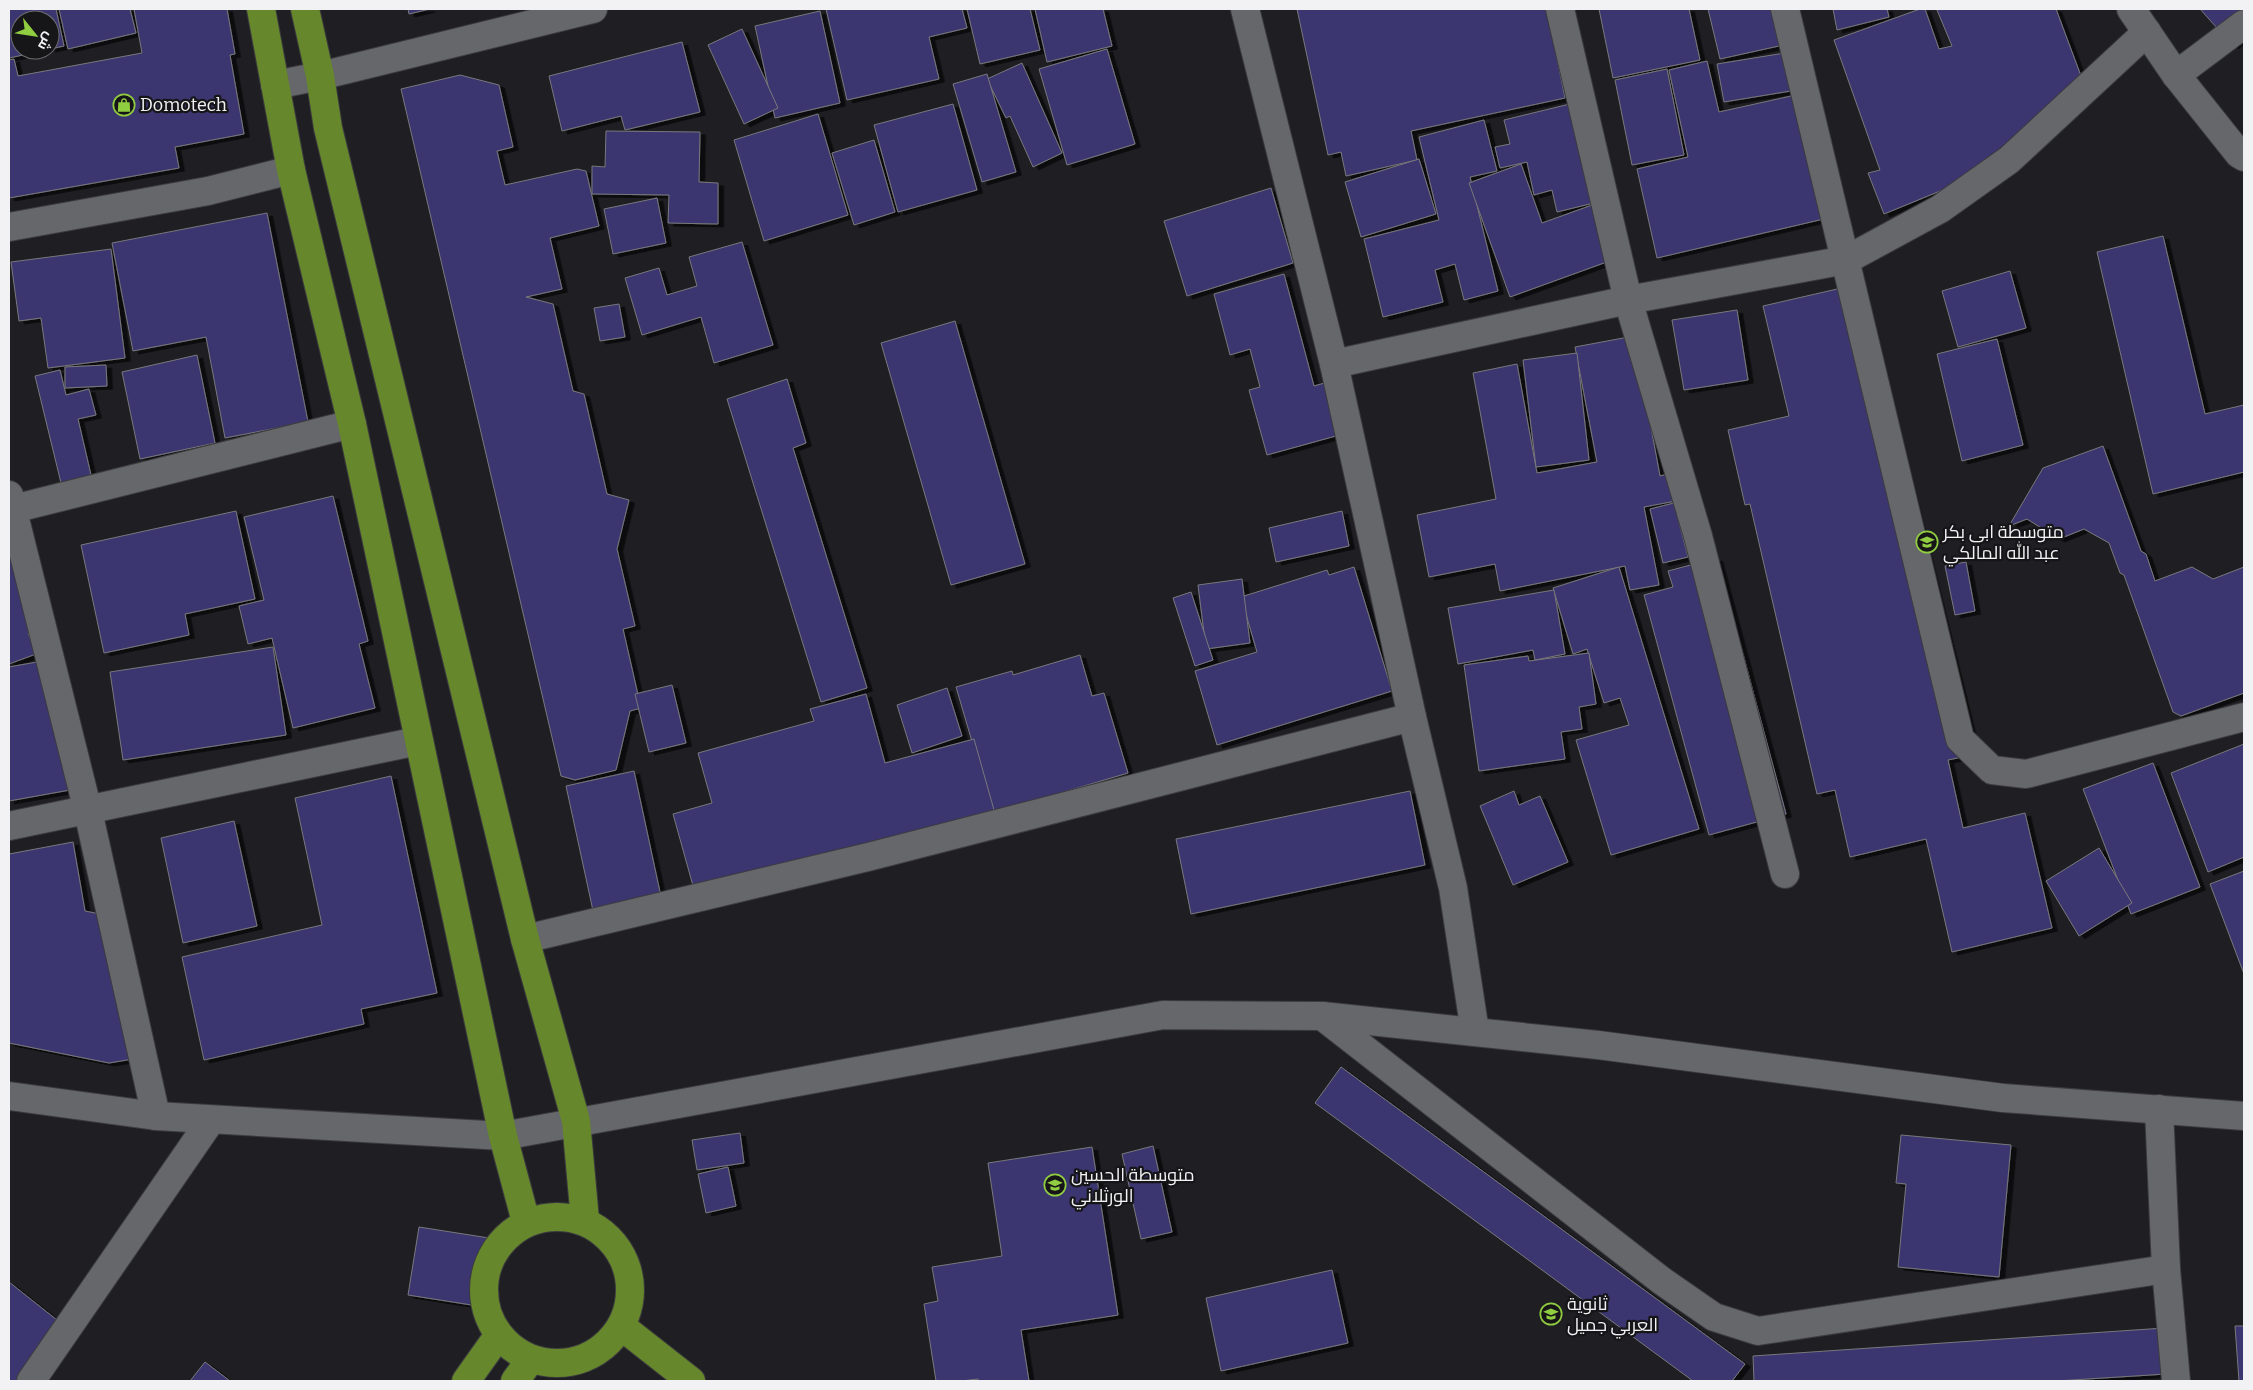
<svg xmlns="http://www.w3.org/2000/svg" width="2253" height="1390" viewBox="0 0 2253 1390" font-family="Bitter,Cairo,serif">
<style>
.building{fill:#3a366f;stroke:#78787c;filter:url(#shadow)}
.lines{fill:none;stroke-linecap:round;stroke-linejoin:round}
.minor-casing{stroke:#3c3c3f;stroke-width:30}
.primary-casing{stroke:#3c3c3f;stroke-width:30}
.minor{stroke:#66676b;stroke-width:28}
.primary{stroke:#66872b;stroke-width:28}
.labels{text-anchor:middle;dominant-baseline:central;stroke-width:4.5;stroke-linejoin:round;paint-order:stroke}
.poi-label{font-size:18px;fill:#f2f2f5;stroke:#161619;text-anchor:start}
</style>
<defs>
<filter id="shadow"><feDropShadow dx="5.5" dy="3" stdDeviation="0" flood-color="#0009"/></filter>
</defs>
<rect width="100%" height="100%" fill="#1f1f23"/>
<!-- building -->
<g class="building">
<path d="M9 9H56L64 46 50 49V20H20V50H46L9 58Z"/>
<path d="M59 9H130L136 33 68 49Z"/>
<path d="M134 9H227L235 54 230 55 244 134 175 147 179 168 9 198V60L14 59 18 76 142 53Z"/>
<path d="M408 9H430L409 14Z"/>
<path d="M826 9H962L967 28 929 37 939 79 847 100Z"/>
<path d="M967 9H1030L1040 50 980 64Z"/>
<path d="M1035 9H1103L1112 46 1047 62Z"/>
<path d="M1297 9H1547L1565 98 1411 131 1417 160 1346 176 1341 152 1328 155Z"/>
<path d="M1599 9H1689L1700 60 1613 78Z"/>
<path d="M1708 9H1780L1788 44 1720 59Z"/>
<path d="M1833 9H1887L1889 17 1837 30Z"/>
<path d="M1920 9H1925L1939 49 1952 46 1937 10 1941 9H2056L2081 76 1984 173 1884 214 1868 173 1880 170 1834 40Z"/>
<path d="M2200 9H2244V36L2233 46Z"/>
<path d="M820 11 840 103 775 118 755 26Z"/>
<path d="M742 29 778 108 744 124 708 45Z"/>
<path d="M682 42 700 112 625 130 621 116 562 131 549 76Z"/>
<path d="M1107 49 1135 144 1067 165 1039 69Z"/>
<path d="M1797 51 1803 89 1724 102 1717 64Z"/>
<path d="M1707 61 1719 112 1800 94 1828 218 1657 258 1637 169 1688 157 1669 70Z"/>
<path d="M1022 63 1062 153 1033 167 1010 116 1006 118 987 79Z"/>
<path d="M1667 69 1684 155 1632 165 1615 80Z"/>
<path d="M987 74 1016 172 982 182 953 84Z"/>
<path d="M460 75 499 85 513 147 497 151 505 185 577 169 586 171 599 226 550 238 562 289 526 297 553 304 573 391 584 394 607 494 629 500 617 549 635 626 623 629 641 708 630 711 616 770 575 780 561 776 401 89Z"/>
<path d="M1578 102 1602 201 1557 212 1552 190 1534 195 1527 162 1500 168 1495 147 1510 144 1504 120Z"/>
<path d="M953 104 977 190 898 212 874 125Z"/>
<path d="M818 114 848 215 764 241 734 140Z"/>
<path d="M1484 120 1497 171 1470 177 1498 291 1464 300 1455 264 1435 270 1443 302 1383 317 1364 239 1439 220 1419 137Z"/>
<path d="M606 131 700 132 699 182 718 183V224L668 223 669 195 592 194V166L605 167Z"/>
<path d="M874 140 895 212 854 225 832 153Z"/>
<path d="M1419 159 1436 214 1361 237 1345 182Z"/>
<path d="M1521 164 1542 223 1595 204 1615 259 1510 297 1469 183Z"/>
<path d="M1271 188 1293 263 1187 296 1164 221Z"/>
<path d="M657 198 666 243 613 254 604 209Z"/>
<path d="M267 213 308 422 225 438 206 337 133 351 112 243Z"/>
<path d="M2163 236 2205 414 2244 405V472L2153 494 2097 252Z"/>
<path d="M742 242 773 345 714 363 701 317 642 335 625 278 659 268 667 295 697 286 689 257Z"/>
<path d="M111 249 125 358 48 368 41 318 19 321 11 262Z"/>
<path d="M2010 271 2026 328 1958 347 1942 291Z"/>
<path d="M1284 274 1314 386 1328 382 1343 434 1267 455 1249 390 1260 387 1250 349 1230 355 1214 294Z"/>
<path d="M1859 284 1976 754 1948 760 1963 828 2025 813 2052 928 1952 952 1926 839 1850 857 1835 790 1817 794 1750 504 1745 505 1728 430 1789 416 1763 306Z"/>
<path d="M619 304 625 337 600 341 594 308Z"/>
<path d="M1737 310 1748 380 1684 390 1672 320Z"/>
<path d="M955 321 1025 564 951 585 881 343Z"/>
<path d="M1634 336 1660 476 1676 472 1681 500 1644 507 1659 585 1630 590 1625 566 1500 591 1495 564 1429 577 1417 515 1496 499 1473 373 1517 364 1537 473 1597 462 1575 347Z"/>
<path d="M1997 339 2023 445 1962 461 1937 354Z"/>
<path d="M1577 353 1589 460 1536 467 1523 360Z"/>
<path d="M197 355 215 443 140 459 122 372Z"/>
<path d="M106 365 107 386 65 388V367Z"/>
<path d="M60 370 66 395 89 389 96 415 78 419 91 475 61 483 35 376Z"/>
<path d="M787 379 806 443 793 448 867 688 821 702 727 399Z"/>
<path d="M2103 446 2141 551 2146 554 2155 581 2192 567 2213 579 2244 567V693L2181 716 2173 712 2124 575 2120 573 2109 543 2084 529 2059 539 2027 519 2009 526 2043 468Z"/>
<path d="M333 496 368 641 359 644 375 708 293 728 272 638 248 644 239 606 264 600 244 517Z"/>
<path d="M1674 503 1688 557 1663 563 1650 509Z"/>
<path d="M236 511 255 599 185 614 189 635 104 653 81 545Z"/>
<path d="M1342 511 1349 546 1276 562 1269 528Z"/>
<path d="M9 541 51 624 28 633 36 654 9 664Z"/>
<path d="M1717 558 1786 814 1709 835 1644 595 1673 587 1668 571Z"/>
<path d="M1966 562 1975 611 1955 615 1945 566Z"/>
<path d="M1354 567 1392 691 1217 745 1195 671 1257 652 1241 597 1327 570 1329 575Z"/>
<path d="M1619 567 1699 829 1611 855 1576 740 1629 725 1620 698 1604 703 1587 649 1573 654 1553 588Z"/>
<path d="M1242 579 1250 643 1206 649 1198 585Z"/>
<path d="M1554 590 1565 654 1535 660 1533 650 1458 664 1448 608Z"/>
<path d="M1191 592 1213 660 1195 666 1173 598Z"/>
<path d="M273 647 286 735 123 760 110 672Z"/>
<path d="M1589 653 1596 704 1579 707 1582 729 1561 732 1565 759 1479 771 1464 665 1528 656 1529 661Z"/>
<path d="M1080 655 1092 696 1104 693 1128 773 993 813 956 687 1012 671 1013 675Z"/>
<path d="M48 660 70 790 9 801V667Z"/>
<path d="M672 685 686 743 649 752 635 694Z"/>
<path d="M947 688 962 736 912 753 897 705Z"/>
<path d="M866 694 885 763 974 739 994 810 695 893 673 814 712 803 698 753 814 721 810 709Z"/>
<path d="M2244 744V857L2208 872 2171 773Z"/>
<path d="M2153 763 2200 887 2131 914 2083 789Z"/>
<path d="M634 771 663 906 595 920 566 786Z"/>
<path d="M391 776 437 993 361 1009 364 1024 204 1060 182 957 322 925 295 798Z"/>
<path d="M1410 791 1425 865 1191 914 1176 839Z"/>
<path d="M1514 791 1519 805 1540 796 1568 862 1513 885 1480 806Z"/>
<path d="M234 821 257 926 183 943 161 838Z"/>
<path d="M73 842 85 911 115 917 139 1058 109 1063 9 1043V854Z"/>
<path d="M2099 848 2132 903 2079 936 2046 881Z"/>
<path d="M2244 871V974L2210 884Z"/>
<path d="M1341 1067 1745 1364 1732 1381H1693L1315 1103Z"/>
<path d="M740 1133 744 1163 697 1170 692 1140Z"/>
<path d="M1901 1135 2011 1145 1999 1277 1898 1267 1906 1184 1896 1183Z"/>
<path d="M1153 1146 1172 1232 1141 1239 1122 1154Z"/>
<path d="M1092 1147 1118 1315 1021 1330 1029 1381H978V1379L961 1381H936L924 1304 938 1301 932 1267 1002 1256 988 1163Z"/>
<path d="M728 1167 736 1206 706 1213 698 1174Z"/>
<path d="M419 1227 489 1238 478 1306 408 1295Z"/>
<path d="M1332 1270 1348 1343 1221 1371 1206 1298Z"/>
<path d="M9 1282 62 1324 17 1381H9Z"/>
<path d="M2235 1326H2244V1381H2239Z"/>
<path d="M2164 1328 2166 1374 2056 1381H1754L1753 1356Z"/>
<path d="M205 1362 230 1381H190Z"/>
</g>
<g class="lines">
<!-- minor casing -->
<g class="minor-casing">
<g id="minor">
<path d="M1245 9 1334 364 1412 717 1453 888 1475 1032"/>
<path d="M1560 9 1628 300 1698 536 1785 874"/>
<path d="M1785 9 1960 739 1992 770 2026 774 2244 717"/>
<path d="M2131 9 2176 75 2239 154 2244 157"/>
<path d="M2176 75 2244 24"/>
<path d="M275 85 320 76 593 9"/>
<path d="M9 227 208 191 291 170"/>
<path d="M1334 364 1628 300 1846 260 1940 209 2009 160 2147 32"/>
<path d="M9 495 88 811 156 1116"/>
<path d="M9 510 352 424"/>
<path d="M9 826 418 741"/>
<path d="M525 939 868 857 1412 717"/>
<path d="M1322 1016 1662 1281 1714 1317 1758 1331 2166 1269"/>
<path d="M9 1096 156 1116 503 1136 1163 1015 1322 1016 1598 1045 2003 1098 2244 1116"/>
<path d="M2159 1109 2166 1269 2176 1381"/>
<path d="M31 1381 211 1120"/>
</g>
</g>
<!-- primary casing -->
<g class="primary-casing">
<g id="primary">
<path d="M261 9 291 170 352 424 503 1136 526 1222"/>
<path d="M305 9 320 76 328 128 525 939 576 1121 585 1220"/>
<circle cx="557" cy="1290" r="73"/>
<path d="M621 1326 691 1381"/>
<path d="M466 1381 498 1336"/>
<path d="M515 1381 530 1360"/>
</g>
</g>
<!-- minor -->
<use href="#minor" class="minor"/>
<!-- primary -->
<use href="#primary" class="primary"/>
</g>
<!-- icons -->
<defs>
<g id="shop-ring" transform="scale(1.125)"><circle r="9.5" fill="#161619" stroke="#91cd40" stroke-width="1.5"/><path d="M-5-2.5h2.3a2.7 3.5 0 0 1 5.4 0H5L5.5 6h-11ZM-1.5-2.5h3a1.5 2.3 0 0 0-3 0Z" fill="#91cd40"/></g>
<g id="school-ring" transform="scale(1.125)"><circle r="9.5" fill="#161619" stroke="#91cd40" stroke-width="1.5"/><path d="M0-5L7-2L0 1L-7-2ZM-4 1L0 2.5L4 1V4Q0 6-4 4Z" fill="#91cd40"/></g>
</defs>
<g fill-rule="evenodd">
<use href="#shop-ring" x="124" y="105"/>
<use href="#school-ring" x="1927" y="542"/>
<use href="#school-ring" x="1055" y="1185"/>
<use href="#school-ring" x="1551" y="1314"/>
</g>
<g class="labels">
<!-- poi labels -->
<g class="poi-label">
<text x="140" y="105">Domotech</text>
<text x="1943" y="532">متوسطة ابي بكر<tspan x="1943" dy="21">عبد الله المالكي</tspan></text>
<text x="1071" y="1175">متوسطة الحسين<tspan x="1071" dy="21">الورثلاني</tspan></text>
<text x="1567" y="1304">ثانوية<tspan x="1567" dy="21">العربي جميل</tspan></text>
</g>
</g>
<!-- border -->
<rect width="2253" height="1390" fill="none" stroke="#f2f2f5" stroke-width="20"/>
<!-- north arrow -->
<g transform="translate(35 35) rotate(120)"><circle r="24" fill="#161619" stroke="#6e6e71"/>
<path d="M0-4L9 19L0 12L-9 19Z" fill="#91cd40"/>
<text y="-8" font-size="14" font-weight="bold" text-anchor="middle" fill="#f2f2f5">ش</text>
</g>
</svg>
